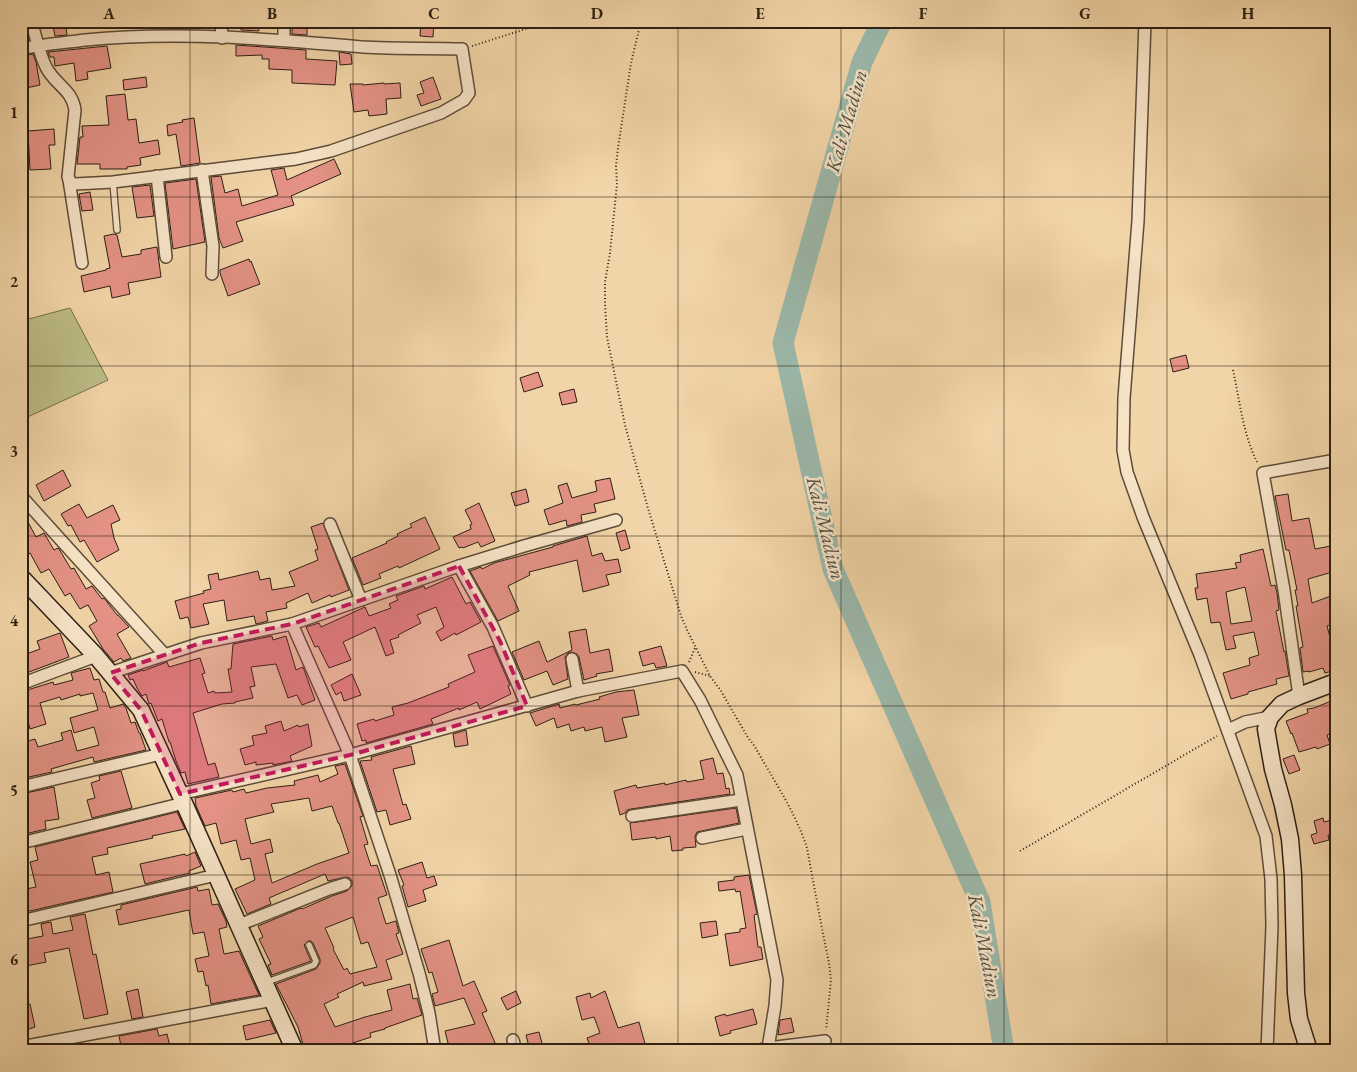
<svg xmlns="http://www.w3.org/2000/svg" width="1357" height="1072" viewBox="0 0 1357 1072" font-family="'EB Garamond',serif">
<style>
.green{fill:#bcbc86;stroke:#746e4d}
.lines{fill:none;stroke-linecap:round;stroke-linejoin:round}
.river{stroke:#9bb8aa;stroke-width:21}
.building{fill:#e49285;stroke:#2d1f14;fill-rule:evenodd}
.lane-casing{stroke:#5e4c39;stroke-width:8}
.street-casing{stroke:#5e4c39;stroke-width:14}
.secondary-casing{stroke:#2d1f14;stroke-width:19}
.path{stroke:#2d1f14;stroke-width:2;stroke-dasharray:1 2.5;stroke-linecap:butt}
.lane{stroke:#f6e3c6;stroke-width:5.5}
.street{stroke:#f6e3c6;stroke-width:11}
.secondary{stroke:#f6e3c6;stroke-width:16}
.marked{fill:#c2185b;fill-opacity:0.2;stroke:#c2185b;stroke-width:4;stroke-dasharray:10 6;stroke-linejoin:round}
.grid{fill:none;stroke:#2d1f14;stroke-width:1;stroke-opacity:0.55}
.labels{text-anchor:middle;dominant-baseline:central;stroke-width:5;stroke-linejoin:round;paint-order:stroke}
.water-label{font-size:20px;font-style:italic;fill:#4e4d41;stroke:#f6e3c6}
.neatline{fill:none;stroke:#2d1f14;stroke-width:2}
.grid-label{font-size:16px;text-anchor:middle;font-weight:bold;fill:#2d1f14}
</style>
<rect width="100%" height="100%" fill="#f1d4a7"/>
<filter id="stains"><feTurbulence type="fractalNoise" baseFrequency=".004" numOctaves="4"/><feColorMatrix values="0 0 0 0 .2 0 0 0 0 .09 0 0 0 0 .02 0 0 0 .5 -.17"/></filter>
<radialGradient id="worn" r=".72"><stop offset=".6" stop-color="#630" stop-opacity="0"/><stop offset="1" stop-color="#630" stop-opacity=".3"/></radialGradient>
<!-- green -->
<path class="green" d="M70 308 108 380 21 420V321Z"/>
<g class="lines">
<!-- river -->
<path class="river" d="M882 21 862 62 783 343 833 569 980 902 1004 1051"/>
</g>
<!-- building -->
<g class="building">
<path d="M52 21H65L67 35 55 36Z"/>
<path d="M240 21H258L259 31 241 30Z"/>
<path d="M292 21H307V35L292 34Z"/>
<path d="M421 21H434L433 37 420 36Z"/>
<path d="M236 45 306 50V59L337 61 335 85 292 83V70L269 69V59H262V55L236 56Z"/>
<path d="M107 46 111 68 87 72 88 79 76 81 74 63 55 66 54 57H50L48 52Z"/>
<path d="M339 52 351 54 352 64 340 65Z"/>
<path d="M33 54 36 62 40 85 21 89V56Z"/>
<path d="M146 77 147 87 124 90 123 80Z"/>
<path d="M433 77 441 99 421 106 417 95 424 93 420 82Z"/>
<path d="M384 83V84L400 83 401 98 386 99 387 114 369 116 368 110 354 112 350 84H363V85Z"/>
<path d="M125 94 128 120 136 119 139 143 158 140 160 154 140 158 141 165 127 167V169H100V164H77L80 137H83L82 126 109 125 106 96Z"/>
<path d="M194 118 200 163 181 166 176 134 168 136 167 125 183 122 182 120Z"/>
<path d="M54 129 55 145H49L51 169 30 170 28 131Z"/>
<path d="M334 159 341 174 291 196 294 205 236 222 243 241 223 248 219 238 211 177 221 176 225 193 238 189 242 206 278 195 271 170 284 168 287 180Z"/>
<path d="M196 179 205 242 173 249 165 183Z"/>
<path d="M150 185 154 216 137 218 132 187Z"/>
<path d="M90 192 93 210 82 211 79 194Z"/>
<path d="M114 234 117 235 122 257 141 254V250L157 247 161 277 128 283 130 294 112 298 110 286 84 292 81 276 106 270V269L110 268 104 236Z"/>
<path d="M249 259 250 262 251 261 260 284 228 296 220 273V270Z"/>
<path d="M1186 355 1189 368 1173 372 1170 359Z"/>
<path d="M538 372 543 386 524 392 520 378Z"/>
<path d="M574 389 577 402 562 405 559 393Z"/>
<path d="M63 470 71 486 44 501 36 485Z"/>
<path d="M610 478 615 499 594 504 596 512 581 515 582 522 567 526 566 520 549 525 544 510 563 503 558 486 567 483 572 498 597 491 595 481Z"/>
<path d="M526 489 529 502 515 506 511 493Z"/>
<path d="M1288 494 1292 521 1309 518 1315 549 1336 545V571L1308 579 1312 603 1336 594V606L1331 608 1334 624 1327 626 1332 645 1336 644V670L1325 673 1323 668 1309 672V671L1303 672 1300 648 1303 647 1296 606H1298L1295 590H1297L1289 550H1286L1275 496Z"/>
<path d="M479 503 495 541 481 547 478 542 463 548 462 547 459 548 453 537 471 529 470 525 472 524 465 510Z"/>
<path d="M79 504 87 518 113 505 120 520 111 524 114 538 119 550 97 562 84 540 80 542 71 525 68 526 61 514Z"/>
<path d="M425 517 440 549 399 568 398 566 379 574 381 578 363 585 352 558 387 543 386 542 398 536 397 534 412 527 410 524Z"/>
<path d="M28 522 36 537 44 533 54 550 58 548 59 549 71 569 74 568 86 589 92 586 102 599 104 598 117 615H118L128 626 129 627 117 634 131 658 123 661 121 658 114 662 103 649 89 626 97 621 88 605 80 609 70 593 65 596 49 569 41 573 30 553 21 558V526Z"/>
<path d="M323 523 349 590 331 597 330 595 312 603 308 593 286 603 287 608 266 612 268 621 256 624 254 616 227 621 224 600 203 604 209 624 191 628 188 617 180 619 175 601 204 593 203 591 211 589 208 575 218 573 219 580 258 571 260 580 270 578 272 590 295 586 289 572 318 560 315 550 318 549 311 527Z"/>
<path d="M625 530 630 548 621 551 616 533Z"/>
<path d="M587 536 592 556 602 553 605 561 618 559 621 572 606 575 609 585 583 592 577 560 529 572 530 575 508 586 519 611 498 621 470 571 481 567 482 569 494 563 553 547V546Z"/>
<path d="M1263 549 1271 586 1275 585 1277 593 1279 610 1276 611 1284 652 1285 651 1289 676 1276 679 1277 684 1248 692V694L1231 699 1223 673 1250 665 1249 658 1259 655 1254 632 1233 636 1236 648 1226 650 1220 622 1211 623 1207 598 1197 600 1195 588H1198L1196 574 1237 568 1235 563 1241 562 1240 555ZM1245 587 1252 621 1231 624 1226 592Z"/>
<path d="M452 577 466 604 470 602 481 622 456 635 455 633 441 641 436 632 444 627 436 607 417 615 421 623 398 635 399 637 390 640 394 653 386 656 375 627 343 642 351 660 329 668 318 646 315 647 306 627 319 623 321 627 365 607 369 616 391 608 389 604 398 600 396 596 424 586 425 589Z"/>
<path d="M586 629 590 653 609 649 613 671 596 674 597 676 584 680 579 657 577 654 571 652 568 653 565 657 568 679 553 685 547 671 524 680 512 652 539 641 547 662 572 650 569 632Z"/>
<path d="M60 633 69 657 21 675V656L40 649 37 641Z"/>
<path d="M272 636 273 640 286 636 296 670 303 667 315 700 302 705 297 695 288 698 276 664 251 667 255 686 250 687 253 698 235 702V703L222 704 193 713 208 765 215 763 219 777 188 784 185 772 181 773 176 761 170 742H169L162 719 158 721 151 703 149 704 146 694 142 696 138 690 133 679 130 680 128 675 143 670V671L167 662 169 667 200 658 205 673 202 674 208 693 214 691 215 693 232 692 228 669H231L233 644Z"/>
<path d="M493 646 510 685 508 686 511 694 480 709 477 702 459 710V708L431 719 433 724 366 743V740L362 741 357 724 374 719 375 721 394 715 392 707 408 703 449 687 448 684 475 672 468 655Z"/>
<path d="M661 646 667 666 656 668 654 663 643 666 639 652Z"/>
<path d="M90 668 94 680 99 679 103 692H105L110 708 123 704 126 708 131 723 135 722 139 733H140L146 750 94 762 93 757 51 769 52 772 29 777 21 751V743L35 739 38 747 63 740 61 733 71 730 77 751 99 745 94 727 74 733 70 718 98 710 93 693 80 696V694L61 700 60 697 40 703 46 724 30 729 25 709 21 710V692L53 682 54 685 73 680 71 673Z"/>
<path d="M352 674 361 695 344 701 341 692 336 695 331 685Z"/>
<path d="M634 690 639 715 622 718 627 737 605 742 602 727 585 731 584 727 571 731 569 724 557 728 554 718 536 726 530 713 559 704 560 708 575 704 576 705 600 699 599 697 616 692Z"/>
<path d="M1336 699V731L1327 735 1330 744 1317 749 1316 747 1299 752 1292 733 1291 734 1286 721 1308 713 1307 709 1314 708Z"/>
<path d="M281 721 284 731 298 725 299 727 308 724 312 746 290 756 292 761 273 765V763L256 765V762L245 765 240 749 254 745 252 736 267 733 265 726Z"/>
<path d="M466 730 468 745 455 747 453 734Z"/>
<path d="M411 746 415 764 393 769 403 805 406 804 411 819 390 825 386 810 377 812 360 761 372 760 371 757Z"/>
<path d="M1294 755 1300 770 1289 774 1283 759Z"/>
<path d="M713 758 717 774 723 773 726 789 729 788 730 794 631 809 627 810 625 813 620 815 614 791 636 785 637 788 665 783V785L686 780 687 782 704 779 700 761Z"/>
<path d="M345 764 363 816 360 817 368 844 364 845 371 866 377 865 387 895 378 898 386 924 396 921 399 933 396 934 403 954 386 960 392 979 364 986 363 982 337 994 339 997 324 1004 335 1027 365 1017 392 1010 387 990 410 984 413 999 417 998 422 1015 385 1028V1029L370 1033 371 1037 350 1044 353 1051H305L298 1027 276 984 316 969 320 963V959L313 943 311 941H308L304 945 311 961 272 975 268 965 271 964 259 939 263 937 258 926 301 908 302 909 332 896 347 891 352 886V881L350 878 346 877 328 881 325 874 269 898 271 904 247 914 235 889 255 880 250 858 241 860 236 840 221 844 216 823 205 826 196 806 195 798 232 790 233 792 244 789 246 793 267 788 295 785 294 781 318 775 320 782 338 774 335 766ZM309 798 312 811 332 806 338 823H339L349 853 317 864 272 883 265 854 273 852 270 839 251 844 245 819 274 812 271 804ZM353 917 361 944 368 942 377 967 350 974 347 968 344 970 333 949 334 948 325 928Z"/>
<path d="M121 771 132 808 92 818 87 800 95 798 91 783 100 780 99 776Z"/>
<path d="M54 787 59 819 45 821 46 829 21 835V794Z"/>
<path d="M736 808 739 823 697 832 695 836 696 847 683 848V850L672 851 670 836 656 839V837L632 840 630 823Z"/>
<path d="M177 812 185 829 152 836 153 838 107 848 108 854 92 857 96 875 109 872 113 892 21 913V890L36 887 30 862 38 860 35 847Z"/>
<path d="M1323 818 1324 822 1336 819V833L1328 835 1329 840 1314 844 1311 835 1317 833 1314 821Z"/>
<path d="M195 852 201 866 189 871 190 873 145 884 140 864 185 854 186 856Z"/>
<path d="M422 862 427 878 434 876 437 885 423 890 426 901 408 907 402 886 404 885 398 870Z"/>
<path d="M749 875 757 914 754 915 758 947H761L763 959 730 966 725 934 740 932V929L746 928 740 891 736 892 735 889 719 891 718 882 734 880V877Z"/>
<path d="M197 887 198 891 209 889 212 905 218 904 226 921 227 927 219 929 224 954 239 951 259 995 211 1004 208 985 206 986 203 971 198 972 195 959 209 956 204 932 193 934 189 910 119 925 116 910 121 909V905Z"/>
<path d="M85 914 93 955 96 954 108 1014 84 1019 69 948 44 953 46 962 21 967V940L43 936 41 924 51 922 53 934 73 930 70 917Z"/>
<path d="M716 921 718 935 702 938 700 923Z"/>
<path d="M449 940 463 986 474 981 487 1011 482 1013 496 1045 486 1049 485 1046 466 1051H450L445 1031 475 1024 464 998 435 1006 432 994 438 992 432 972 429 973 421 949Z"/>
<path d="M138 989 143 1017 132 1019 126 992Z"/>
<path d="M516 991 521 1003 507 1010 501 998Z"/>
<path d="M605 991 618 1028 639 1022 647 1051H592L587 1038 600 1033 594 1017 582 1020 576 997 590 993 591 998Z"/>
<path d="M30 1004 35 1027 29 1029 25 1025 21 1027V1006Z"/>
<path d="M753 1009 757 1024 730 1031 731 1033 720 1036 715 1017 725 1014 726 1016Z"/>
<path d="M791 1018 794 1032 778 1035 780 1020Z"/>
<path d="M270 1020 276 1033 246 1040 243 1026Z"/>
<path d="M157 1029 159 1036 167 1034 171 1051H122L119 1036Z"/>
<path d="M539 1032 543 1047H542L543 1051H530L526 1035Z"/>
</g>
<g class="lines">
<!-- lane casing -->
<g class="lane-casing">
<g id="lane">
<path d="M113 182 117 230"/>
<path d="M267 982 314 965 316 961 309 945"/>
<path d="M25 1030V1047"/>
</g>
</g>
<!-- street casing -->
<g class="street-casing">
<g id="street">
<path d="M221 21 222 38"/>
<path d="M284 21V40"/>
<path d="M1145 21 1138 221 1124 398 1123 450 1127 472 1143 517 1200 655 1266 836 1271 879 1272 926 1267 1051"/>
<path d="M21 49C42 44 64 43 85 40 178 31 270 39 363 47 395 49 429 48 462 49L469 93 464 100 441 113 331 151 296 159 113 182 75 184 71 183 68 177 75 110C72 89 55 85 46 67 39 53 36 36 31 21"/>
<path d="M202 170 213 246 212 274"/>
<path d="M157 176 166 257"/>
<path d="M69 180 82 263"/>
<path d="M21 496 165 655"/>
<path d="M330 524 361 600"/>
<path d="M459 566 493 627 527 706"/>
<path d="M292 624 350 755 390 875 419 973 429 1013 435 1051"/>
<path d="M572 659 578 691"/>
<path d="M110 673 201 643 292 624 459 566 524 546 616 520"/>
<path d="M21 684 96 656"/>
<path d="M1299 696 1284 590 1263 473 1336 460"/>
<path d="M1228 730 1245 722 1270 717"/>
<path d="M21 787 161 754"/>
<path d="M180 794 350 755 578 691 682 671 700 700 737 775 777 980 775 1006 768 1048"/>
<path d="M632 816 741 800"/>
<path d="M702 838 747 829"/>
<path d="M21 843 184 803"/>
<path d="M21 921 216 875"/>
<path d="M239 925 329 889 345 884"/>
<path d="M513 1040 516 1051"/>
<path d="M21 1047 273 1000"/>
<path d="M756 1051 768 1048 825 1041"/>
</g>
</g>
<!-- secondary casing -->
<g class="secondary-casing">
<g id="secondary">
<path d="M21 577 96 656 141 710 184 803 295 1051"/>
<path d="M1309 1051 1299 1019 1296 993 1293 875 1290 839 1283 805 1273 769 1266 729 1270 717 1282 704 1299 696 1336 682"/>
</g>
</g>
<!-- path -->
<g class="path">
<path d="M641 21 631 63 618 148 616 166 617 184 610 253 605 282V304L607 337 625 425 647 505 681 616 688 632 710 676 721 691 747 736 755 747C773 779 796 813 807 848L822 929 829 963 831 980 826 1030"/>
<path d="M472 46 551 21"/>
<path d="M1233 370C1240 402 1243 435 1258 464"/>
<path d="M689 662 695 648"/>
<path d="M695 672 710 676"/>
<path d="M1020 851 1217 736"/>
</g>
<!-- lane -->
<use href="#lane" class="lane"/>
<!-- street -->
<use href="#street" class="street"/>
<!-- secondary -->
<use href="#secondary" class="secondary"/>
</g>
<!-- marked area -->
<path class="marked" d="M459 566 500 641 527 706 350 755 180 794 141 710 110 673 201 643 292 624Z"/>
<!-- grid -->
<path class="grid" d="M190 21V1051M353 21V1051M516 21V1051M678 21V1051M841 21V1051M1004 21V1051M1167 21V1051M21 197H1336M21 366H1336M21 536H1336M21 706H1336M21 875H1336"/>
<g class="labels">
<!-- water labels -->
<g class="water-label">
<text transform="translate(846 121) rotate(-74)">Kali Madiun</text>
<text transform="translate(826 528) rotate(76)">Kali Madiun</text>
<text transform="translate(985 946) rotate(79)">Kali Madiun</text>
</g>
</g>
<!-- margin -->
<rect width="1357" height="1072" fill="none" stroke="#f1d4a7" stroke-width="55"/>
<rect x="28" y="28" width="1302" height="1016" class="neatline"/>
<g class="grid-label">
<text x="109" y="19">A</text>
<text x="272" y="19">B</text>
<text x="434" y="19">C</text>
<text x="597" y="19">D</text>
<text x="760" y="19">E</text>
<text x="923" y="19">F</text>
<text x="1085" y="19">G</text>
<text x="1248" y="19">H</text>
<text x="14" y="118">1</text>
<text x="14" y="287">2</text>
<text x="14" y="457">3</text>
<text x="14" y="626">4</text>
<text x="14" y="796">5</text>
<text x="14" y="965">6</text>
</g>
<rect width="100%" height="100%" filter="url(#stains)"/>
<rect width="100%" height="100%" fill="url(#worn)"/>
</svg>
